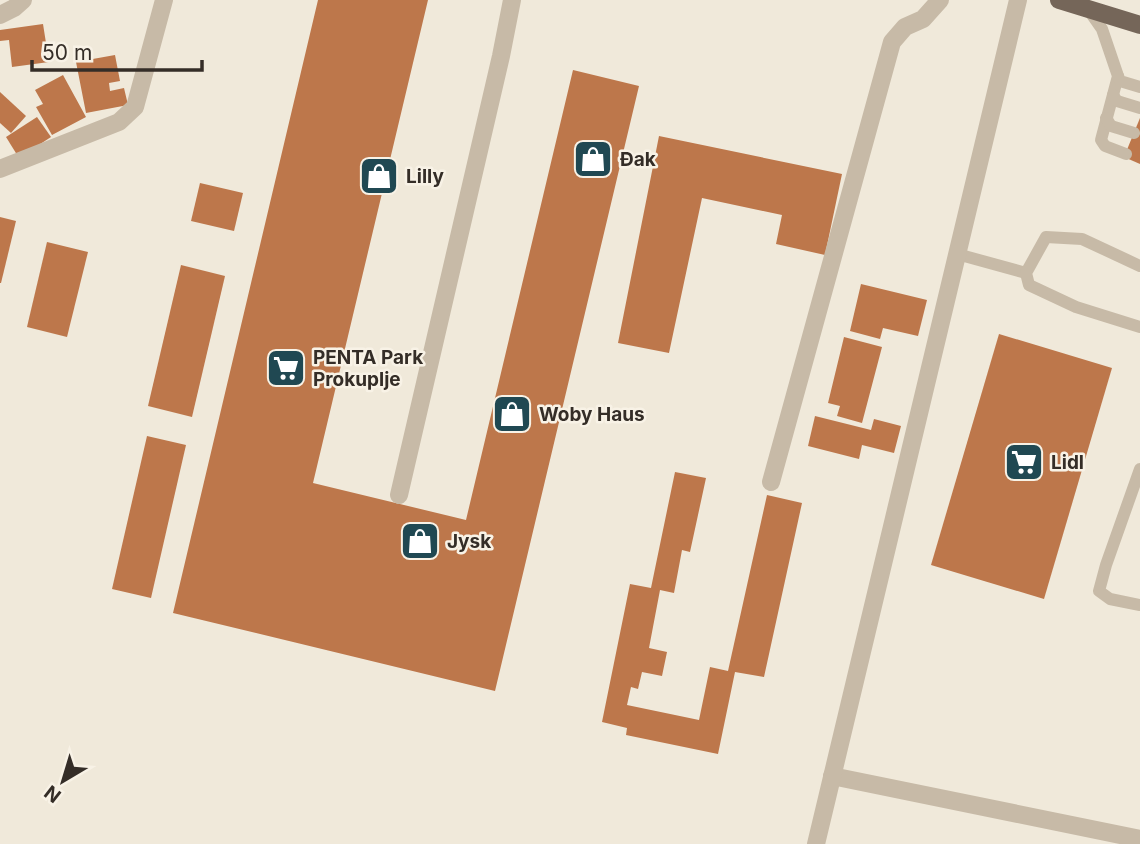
<svg xmlns="http://www.w3.org/2000/svg" width="1140" height="844" viewBox="0 0 1140 844" font-family="Inter,sans-serif">
<style>
.building{fill:#bd774b}
.lines{fill:none;stroke-linecap:round;stroke-linejoin:round}
.lane{stroke:#c7baa7;stroke-width:12}
.street{stroke:#c7baa7;stroke-width:18}
.primary{stroke:#756659;stroke-width:18}
.labels{text-anchor:middle;dominant-baseline:central;stroke-width:5;stroke-linejoin:round;paint-order:stroke}
.poi-label{font-size:19px;font-weight:bold;fill:#342d27;stroke:#f8f2e6;text-anchor:start}
</style>
<rect width="100%" height="100%" fill="#f0e9da"/>
<!-- building -->
<g class="building">
<path d="M318 0H428L313 483 466 520 573 70 639 86 495 691 173 613Z"/>
<path d="M43 24 49 62 12 67 9 40 0 41V30Z"/>
<path d="M115 55 120 81 109 83 110 91 124 88 128 105 86 113 76 62Z"/>
<path d="M63 75 86 117 52 135 36 107 43 104 35 90Z"/>
<path d="M0 92 26 116 11 133 0 123Z"/>
<path d="M37 117 51 137 19 158 6 137Z"/>
<path d="M1140 118V164L1124 157Z"/>
<path d="M659 136 842 174 825 255 776 244 782 215 702 198 669 353 618 343Z"/>
<path d="M200 183 243 193 234 231 191 221Z"/>
<path d="M0 217 16 221 1 283H0Z"/>
<path d="M47 242 88 252 67 337 27 327Z"/>
<path d="M181 265 225 276 192 417 148 406Z"/>
<path d="M861 284 927 300 918 336 883 328 880 339 850 331Z"/>
<path d="M999 334 1112 368 1044 599 931 565Z"/>
<path d="M844 337 882 347 862 423 837 416 840 406 828 403Z"/>
<path d="M815 416 871 430 874 419 901 426 894 453 862 445 859 459 808 446Z"/>
<path d="M147 436 186 445 151 598 112 589Z"/>
<path d="M675 472 706 478 690 552 682 550 674 593 660 590 649 648 667 652 662 676 642 672 638 689 631 687 627 705 699 720 710 667 728 671 767 495 802 503 764 677 735 672 718 754 626 735 627 728 602 722 630 584 651 588Z"/>
</g>
<g class="lines">
<!-- lane -->
<g class="lane">
<path d="M1088 9 1102 29 1118 76 1101 140 1105 146 1126 154"/>
<path d="M1118 76 1120 81 1140 87"/>
<path d="M1113 95 1117 101 1140 108"/>
<path d="M1106 118 1111 126 1134 133"/>
<path d="M957 254 1026 273"/>
<path d="M1140 266 1082 239 1046 237 1026 273 1029 285 1076 307 1140 327"/>
<path d="M1140 469 1106 565 1099 591 1110 599 1140 605"/>
</g>
<!-- street -->
<g class="street">
<path d="M0 15 14 8 23 0"/>
<path d="M0 169 119 122 135 107 164 0"/>
<path d="M771 482 892 42 905 27 923 19 940 0"/>
<path d="M399 495 501 56 512 0"/>
<path d="M832 776 1140 839"/>
<path d="M816 844 1018 0"/>
</g>
<!-- primary -->
<path class="primary" d="M1059 0 1140 25"/>
</g>
<!-- icons -->
<defs>
<g id="shop-square" transform="scale(2.0125)"><rect x="-9" y="-9" width="18" height="18" rx="4" fill="#204852" stroke="#f8f2e6"/><path d="M-5-2.5h2.3a2.7 3.5 0 0 1 5.4 0H5L5.5 6h-11ZM-1.5-2.5h3a1.5 2.3 0 0 0-3 0Z" fill="#fff"/></g>
<g id="supermarket-square" transform="scale(2.0125)"><rect x="-9" y="-9" width="18" height="18" rx="4" fill="#204852" stroke="#f8f2e6"/><path d="M-6-5.5h2.5l.6 2H6L4.5 2H-2.5L-4.4-4H-6ZM-1.5 3.2a1.3 1.3 0 1 0 .1 0ZM3 3.2a1.3 1.3 0 1 0 .1 0Z" fill="#fff"/></g>
</defs>
<g fill-rule="evenodd">
<use href="#shop-square" x="593" y="159"/>
<use href="#shop-square" x="379" y="176"/>
<use href="#supermarket-square" x="286" y="368"/>
<use href="#shop-square" x="512" y="414"/>
<use href="#supermarket-square" x="1024" y="462"/>
<use href="#shop-square" x="420" y="541"/>
</g>
<g class="labels">
<!-- poi labels -->
<g class="poi-label">
<text x="620" y="159">Đak</text>
<text x="406" y="176">Lilly</text>
<text x="313" y="357">PENTA Park<tspan x="313" dy="22">Prokuplje</tspan></text>
<text x="539" y="414">Woby Haus</text>
<text x="1051" y="462">Lidl</text>
<text x="447" y="541">Jysk</text>
</g>
</g>
<!-- north arrow -->
<g transform="translate(63 781) rotate(218)" stroke="#f8f2e6" stroke-width="5" paint-order="stroke">
<path d="M0-5L12 26L0 18L-12 26Z" fill="#342d27"/>
<text y="-10" font-size="19" font-weight="bold" text-anchor="middle" fill="#342d27">N</text>
</g>
<!-- scale -->
<path d="M32 60v10h170v-10" fill="none" stroke="#342d27" stroke-width="3.5"/>
<text x="42" y="60" font-size="21" fill="#342d27" stroke="#f8f2e6" stroke-width="5" paint-order="stroke">50 m</text>
</svg>
